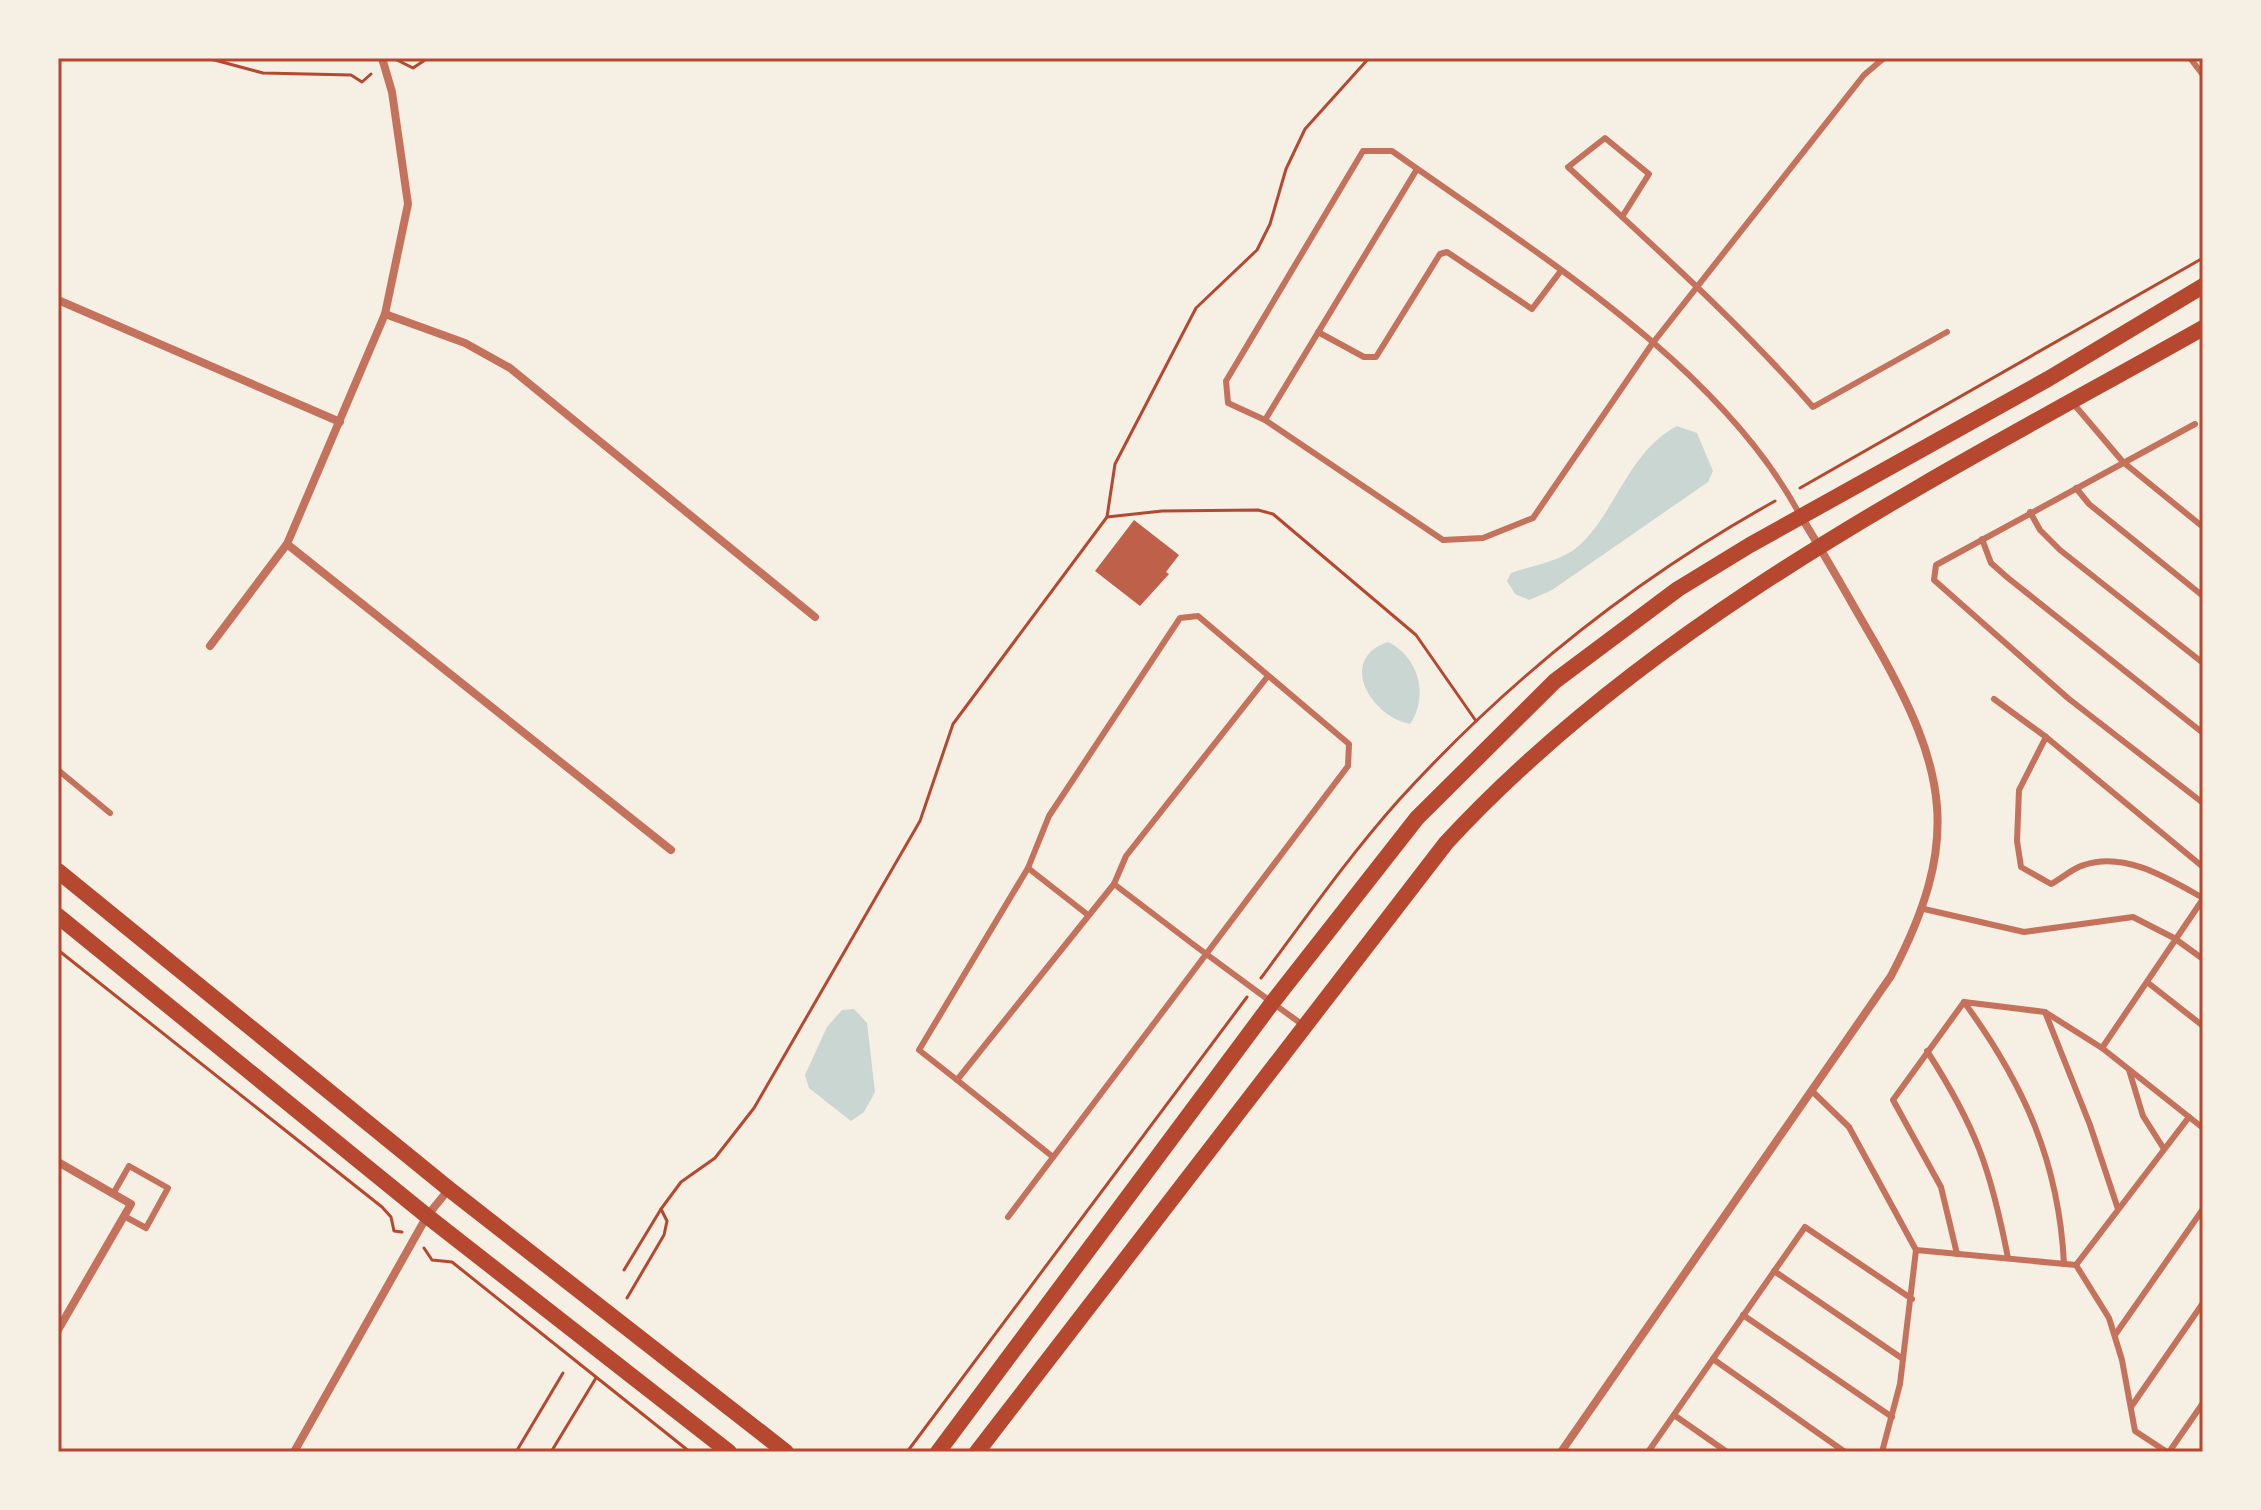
<svg xmlns="http://www.w3.org/2000/svg" width="2261" height="1510" viewBox="0 0 2261 1510" font-family="'Roboto Condensed',sans-serif">
<style>
.water{fill:#c9d6d2}
.building{fill:#bf614a}
.lines{fill:none;stroke-linecap:round;stroke-linejoin:round}
.path{stroke:#b5482f;stroke-width:3}
.service{stroke:#c5725c;stroke-width:6}
.minor{stroke:#c5725c;stroke-width:8}
.secondary{stroke:#b5482f;stroke-width:16}
.neatline{fill:none;stroke:#b5482f;stroke-width:3}
</style>
<rect width="100%" height="100%" fill="#f6efe4"/>
<!-- water -->
<g class="water">
<path d="M1677 426 1697 433 1713 471 1708 482 1552 590 1529 600 1515 594 1507 581 1511 573C1536 564 1564 562 1584 541 1618 505 1631 450 1677 426Z"/>
<path d="M1388 642C1419 657 1429 696 1410 724 1370 716 1337 659 1388 642Z"/>
<path d="M854 1009 867 1023 875 1092 864 1112 851 1121 809 1088 805 1075 827 1027 842 1010Z"/>
</g>
<!-- building -->
<path class="building" d="M1134 520 1179 555 1166 572 1169 574 1140 606 1095 571Z"/>
<g class="lines">
<!-- path -->
<g class="path">
<path d="M207 58 263 73 351 75 362 82 371 74"/>
<path d="M397 60 413 68 428 58"/>
<path d="M1800 488 2203 258"/>
<path d="M1107 517 1115 464 1196 308 1257 250 1270 224 1286 169 1305 129 1369 58"/>
<path d="M58 950 382 1207 391 1217 394 1231 402 1232"/>
<path d="M1261 978C1305 919 1349 856 1398 801 1507 681 1633 580 1775 501"/>
<path d="M424 1248 432 1260 452 1262 690 1452"/>
<path d="M624 1270 661 1209 681 1182 715 1158 754 1108 920 821 953 724 1107 517 1162 511 1258 510 1273 514 1416 635 1476 721"/>
<path d="M627 1298 664 1235 667 1221 661 1209"/>
<path d="M516 1452 563 1373"/>
<path d="M551 1452 596 1378"/>
<path d="M907 1452 1247 997"/>
</g>
<!-- service -->
<g class="service">
<path d="M2190 58 2203 75"/>
<path d="M1622 217 1649 174 1605 138 1568 167C1652 245 1738 321 1813 407L1947 332"/>
<path d="M1318 332 1364 357H1376L1440 254 1447 252 1532 309 1560 272"/>
<path d="M2072 402 2123 462 2203 527"/>
<path d="M1265 420 1417 169"/>
<path d="M2195 424 1936 565 1934 580 2069 699 2203 803"/>
<path d="M2076 488 2089 504 2203 596"/>
<path d="M2030 512 2040 530 2060 550 2203 663"/>
<path d="M1800 515C1719 363 1531 250 1392 151H1363L1226 381 1228 403 1265 420 1443 540 1483 538 1533 518 1652 344 1864 75 1884 58"/>
<path d="M1982 539 1991 563 2008 578 2203 733"/>
<path d="M1994 699 2046 737"/>
<path d="M58 770 110 813"/>
<path d="M2203 867 2046 737 2019 790 2017 841 2021 867 2051 884C2062 878 2073 868 2084 865 2125 851 2169 879 2203 898"/>
<path d="M1028 868 1088 915"/>
<path d="M1114 884 1126 856 1268 676"/>
<path d="M2203 899 2102 1048 2203 1128"/>
<path d="M1924 909 2024 932 2133 917 2174 938 2203 959"/>
<path d="M2147 982 2203 1026"/>
<path d="M1964 1002C2024 1084 2059 1162 2064 1264"/>
<path d="M2045 1012 2090 1125 2118 1209"/>
<path d="M1927 1051C1976 1127 1991 1170 2008 1258"/>
<path d="M2129 1070 2143 1116 2164 1149"/>
<path d="M957 1080 1053 1157"/>
<path d="M1812 1091 1849 1127 1916 1250"/>
<path d="M113 1194 129 1166 168 1188 146 1228 124 1216"/>
<path d="M1008 1217 1348 766 1349 744 1198 616 1180 618 1049 816 1028 868 919 1050 957 1080 1114 884C1176 932 1239 979 1303 1025"/>
<path d="M1957 1254 1941 1187 1893 1100 1964 1002 2045 1012 2102 1048"/>
<path d="M2076 1265 2189 1117"/>
<path d="M1774 1271 1903 1359"/>
<path d="M1743 1315 1892 1417"/>
<path d="M2115 1335 2203 1209"/>
<path d="M1713 1359 1845 1452"/>
<path d="M2131 1407 2203 1303"/>
<path d="M1674 1415 1727 1452"/>
<path d="M1648 1452 1805 1227 1912 1299"/>
<path d="M1882 1452 1900 1384 1916 1250 2076 1265 2109 1318 2122 1360 2135 1431 2167 1452"/>
<path d="M2169 1452 2203 1403"/>
</g>
<!-- minor -->
<g class="minor">
<path d="M58 300 340 422"/>
<path d="M385 314 465 343 510 368 815 617"/>
<path d="M287 544 671 850"/>
<path d="M210 646 287 544 385 314 408 204 392 92 382 58"/>
<path d="M58 1162 131 1204 58 1330"/>
<path d="M294 1452 427 1216 449 1189"/>
<path d="M1561 1452 1891 976C1962 841 1948 771 1875 643 1850 600 1826 557 1800 515"/>
</g>
<!-- secondary -->
<g class="secondary">
<path d="M58 871 449 1189 786 1452"/>
<path d="M58 916 427 1216 729 1452"/>
<path d="M938 1452 1272 1003 1417 818 1555 681 1678 589 1750 545 2048 379 2203 286"/>
<path d="M977 1452 1446 843C1656 616 1937 478 2203 328"/>
</g>
</g>
<!-- border -->
<rect width="2261" height="1510" fill="none" stroke="#f6efe4" stroke-width="120"/>
<rect x="60" y="60" width="2141" height="1390" class="neatline"/>
</svg>
